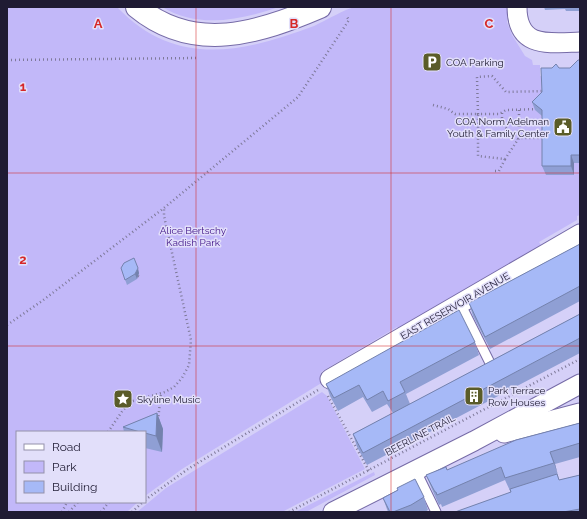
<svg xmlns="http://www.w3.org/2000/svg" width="587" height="519" viewBox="0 0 587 519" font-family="Raleway,sans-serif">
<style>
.green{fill:#c2b8f9}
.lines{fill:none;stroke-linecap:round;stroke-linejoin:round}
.lane-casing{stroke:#766ba7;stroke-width:11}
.street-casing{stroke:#766ba7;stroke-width:21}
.secondary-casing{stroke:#766ba7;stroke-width:24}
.path{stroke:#7e7999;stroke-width:2.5;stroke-dasharray:1 3;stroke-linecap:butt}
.lane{stroke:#fff;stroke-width:9}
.street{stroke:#fff;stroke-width:19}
.secondary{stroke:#fff;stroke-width:22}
.wall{fill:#8f9fd4}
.shaded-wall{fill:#7482ad}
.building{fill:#a6b9f7;stroke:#7482ad}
.grid{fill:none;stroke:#d62828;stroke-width:1;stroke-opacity:0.55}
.labels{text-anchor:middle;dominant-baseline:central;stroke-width:3;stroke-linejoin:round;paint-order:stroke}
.poi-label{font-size:10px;fill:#1f1b33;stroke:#e2dffa;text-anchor:start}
.park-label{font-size:10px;fill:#3e1186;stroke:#e2dffa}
.street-label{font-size:10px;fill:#1f1b33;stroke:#e2dffa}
.grid-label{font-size:13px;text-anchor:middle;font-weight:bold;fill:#d62828;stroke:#e2dffa;stroke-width:3;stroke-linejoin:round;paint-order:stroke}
</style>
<rect width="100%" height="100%" fill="#d5d0f8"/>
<!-- green -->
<g class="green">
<path d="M7 7H117C175 68 242 53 314 26 325 21 345 9 355 7 369 5 386 7 401 7 436 7 472 7 507 7V22L512 35 525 56 532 60 533 65H540V76L545 77V101L536 110 545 119 574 175V163H580V215L577 216V220L539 242 541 245 580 222V226L399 330 397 327 321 372 320 376 323 382 182 469 145 496V432H17V502H138L127 512H7Z"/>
<path d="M162 7H279C240 20 199 29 162 7Z"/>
<path d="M322 392 327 396 365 469 282 512H137L166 488Z"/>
<path d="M374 472 375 475 306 512H295Z"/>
</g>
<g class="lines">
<!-- lane casing -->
<g class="lane-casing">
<g id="lane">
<path d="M460 303 492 367"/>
<path d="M416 471 436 512"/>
</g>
</g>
<!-- street casing -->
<g class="street-casing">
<g id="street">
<path d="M517 7C517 49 549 43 580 42"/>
<path d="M330 379 580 234"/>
<path d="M504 433 580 413"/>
<path d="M333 512 474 441 580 384"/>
</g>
</g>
<!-- secondary casing -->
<g class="secondary-casing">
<path id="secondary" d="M137 7C194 54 259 33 320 7"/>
</g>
<!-- path -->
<g class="path">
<path d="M7 60 196 58"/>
<path d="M433 105 448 109 455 114H478V156L505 159 519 138H545"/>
<path d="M537 109 506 110 499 114H478L477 77 492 76 506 92 544 91"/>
<path d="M519 110V138"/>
<path d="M502 113V124L518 139"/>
<path d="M495 171H499L505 159"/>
<path d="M138 276 140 277"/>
<path d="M7 325 42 301 164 208 298 97 349 20 347 17"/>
<path d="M328 396 369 471"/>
<path d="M158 420 161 393"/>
<path d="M108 432 123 410 133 401 165 392 174 387 182 378 189 365 191 340 164 216V208"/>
<path d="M145 500 188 469 318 390"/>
<path d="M62 512 67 502"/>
<path d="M69 512 78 502"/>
<path d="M101 512 109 502"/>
<path d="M132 512 143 502"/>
<path d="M289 512 580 359"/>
</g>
<!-- lane -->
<use href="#lane" class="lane"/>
<!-- street -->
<use href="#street" class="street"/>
<!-- secondary -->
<use href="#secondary" class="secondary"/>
</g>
<!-- wall -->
<g class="wall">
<path d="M544 7H579V11H566L565 9 545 10Z"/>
<path d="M580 60V163H574V175H546L542 166V116L535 110 532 102 542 92 559 68H570Z"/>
<path d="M580 244V301L490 349 473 316 469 303Z"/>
<path d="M121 268 139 273 137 279 127 285Z"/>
<path d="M580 314V353L367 465 357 447 353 434 393 413 387 404 372 412 363 397 338 411 330 396 326 384 475 342 479 355 406 394 410 404Z"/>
<path d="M157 413 163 429 162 452 145 448V432H124L123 427Z"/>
<path d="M580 423V457L555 464 559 480 580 475V512H455L511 493 505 480 442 507 441 504 439 505 431 487 426 475 447 470Z"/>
<path d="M424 497 428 510 425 512H388L383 498Z"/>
</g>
<!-- shaded-wall -->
<g class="shaded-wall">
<path d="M571 155 574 163V175L571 166Z"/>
<path d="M138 268 139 273 137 279 135 274Z"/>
<path d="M157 413 163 429 162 452 156 436Z"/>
<path d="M550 452 555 464 558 475 554 463Z"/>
</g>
<!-- building -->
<g class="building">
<path d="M578 60H580V155H571V166H542V110L532 102 542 92 541 68H552L556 64 559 68H570Z"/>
<path d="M580 244V286L485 337 469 303Z"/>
<path d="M134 258 138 268 135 274 125 280 121 268 124 263Z"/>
<path d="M459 310 475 342 400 382 405 392 388 401 383 391 367 400 359 385 334 398 326 384Z"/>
<path d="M580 314V338L363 453 353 434Z"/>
<path d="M157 413 156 436 145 433V432H140L123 427Z"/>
<path d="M580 423V443L550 452 554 463 505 478 501 467 437 495 436 492H435L426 475 446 467 447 470 516 440Z"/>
<path d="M557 474 559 480 580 475V509L563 512H455L511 492 510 489Z"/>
<path d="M415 479 424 497 411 505 393 512H390L383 498 398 490 397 488Z"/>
</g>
<!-- grid -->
<path class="grid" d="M196 7V512M391 7V512M7 173H580M7 346H580"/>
<!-- icons -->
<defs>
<g id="parking-square" transform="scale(1)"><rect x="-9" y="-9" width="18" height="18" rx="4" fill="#5a5c29" stroke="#e2dffa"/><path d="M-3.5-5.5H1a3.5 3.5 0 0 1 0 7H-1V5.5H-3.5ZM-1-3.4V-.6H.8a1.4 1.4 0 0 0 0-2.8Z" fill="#fff"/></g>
<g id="civic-square" transform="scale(1)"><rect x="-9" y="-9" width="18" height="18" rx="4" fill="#5a5c29" stroke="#e2dffa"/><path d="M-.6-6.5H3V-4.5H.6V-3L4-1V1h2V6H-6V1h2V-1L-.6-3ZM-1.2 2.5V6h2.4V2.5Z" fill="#fff"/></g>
<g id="building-square" transform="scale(1)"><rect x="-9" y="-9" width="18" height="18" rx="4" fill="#5a5c29" stroke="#e2dffa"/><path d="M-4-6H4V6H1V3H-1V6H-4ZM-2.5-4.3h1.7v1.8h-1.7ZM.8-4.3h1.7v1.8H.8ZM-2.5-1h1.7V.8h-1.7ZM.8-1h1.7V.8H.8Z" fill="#fff"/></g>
<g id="sight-square" transform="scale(1)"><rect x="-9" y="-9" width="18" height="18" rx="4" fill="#5a5c29" stroke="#e2dffa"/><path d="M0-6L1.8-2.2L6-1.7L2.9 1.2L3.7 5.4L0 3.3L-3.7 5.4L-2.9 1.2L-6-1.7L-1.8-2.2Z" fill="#fff"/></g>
</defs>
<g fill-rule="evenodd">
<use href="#parking-square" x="432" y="62"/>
<use href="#civic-square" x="563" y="127"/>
<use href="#building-square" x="474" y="396"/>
<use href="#sight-square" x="123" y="399"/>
</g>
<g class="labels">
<!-- poi labels -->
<g class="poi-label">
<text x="446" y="62">COA Parking</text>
<text x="549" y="121" text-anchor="end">COA Norm Adelman<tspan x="549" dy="12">Youth &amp; Family Center</tspan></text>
<text x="488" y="390">Park Terrace<tspan x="488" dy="12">Row Houses</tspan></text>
<text x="137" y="399">Skyline Music</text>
</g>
<!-- park labels -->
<g class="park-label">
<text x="193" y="230">Alice Bertschy<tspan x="193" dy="12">Kadish Park</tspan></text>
</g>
<!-- street labels -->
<g class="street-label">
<text transform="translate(455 306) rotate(-30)">EAST RESERVOIR AVENUE</text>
<text transform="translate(420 435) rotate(-28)">BEERLINE TRAIL</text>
</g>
</g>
<g class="grid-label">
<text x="98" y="28">A</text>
<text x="294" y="28">B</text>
<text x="489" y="28">C</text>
<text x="23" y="91">1</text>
<text x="23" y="264">2</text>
</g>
<!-- border -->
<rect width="587" height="519" fill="none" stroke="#1f1b33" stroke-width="16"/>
<!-- legend -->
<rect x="16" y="431" width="130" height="72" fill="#e2dffa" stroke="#9491aa"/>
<rect x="24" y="444" width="20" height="6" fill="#ffffff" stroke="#9491aa"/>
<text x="52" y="451" font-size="12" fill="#1f1b33">Road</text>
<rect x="24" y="461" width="20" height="12" fill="#c2b8f9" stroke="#9491aa"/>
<text x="52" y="471" font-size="12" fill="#1f1b33">Park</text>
<rect x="24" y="481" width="20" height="12" fill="#a6b9f7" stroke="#9491aa"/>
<text x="52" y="491" font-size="12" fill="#1f1b33">Building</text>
</svg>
